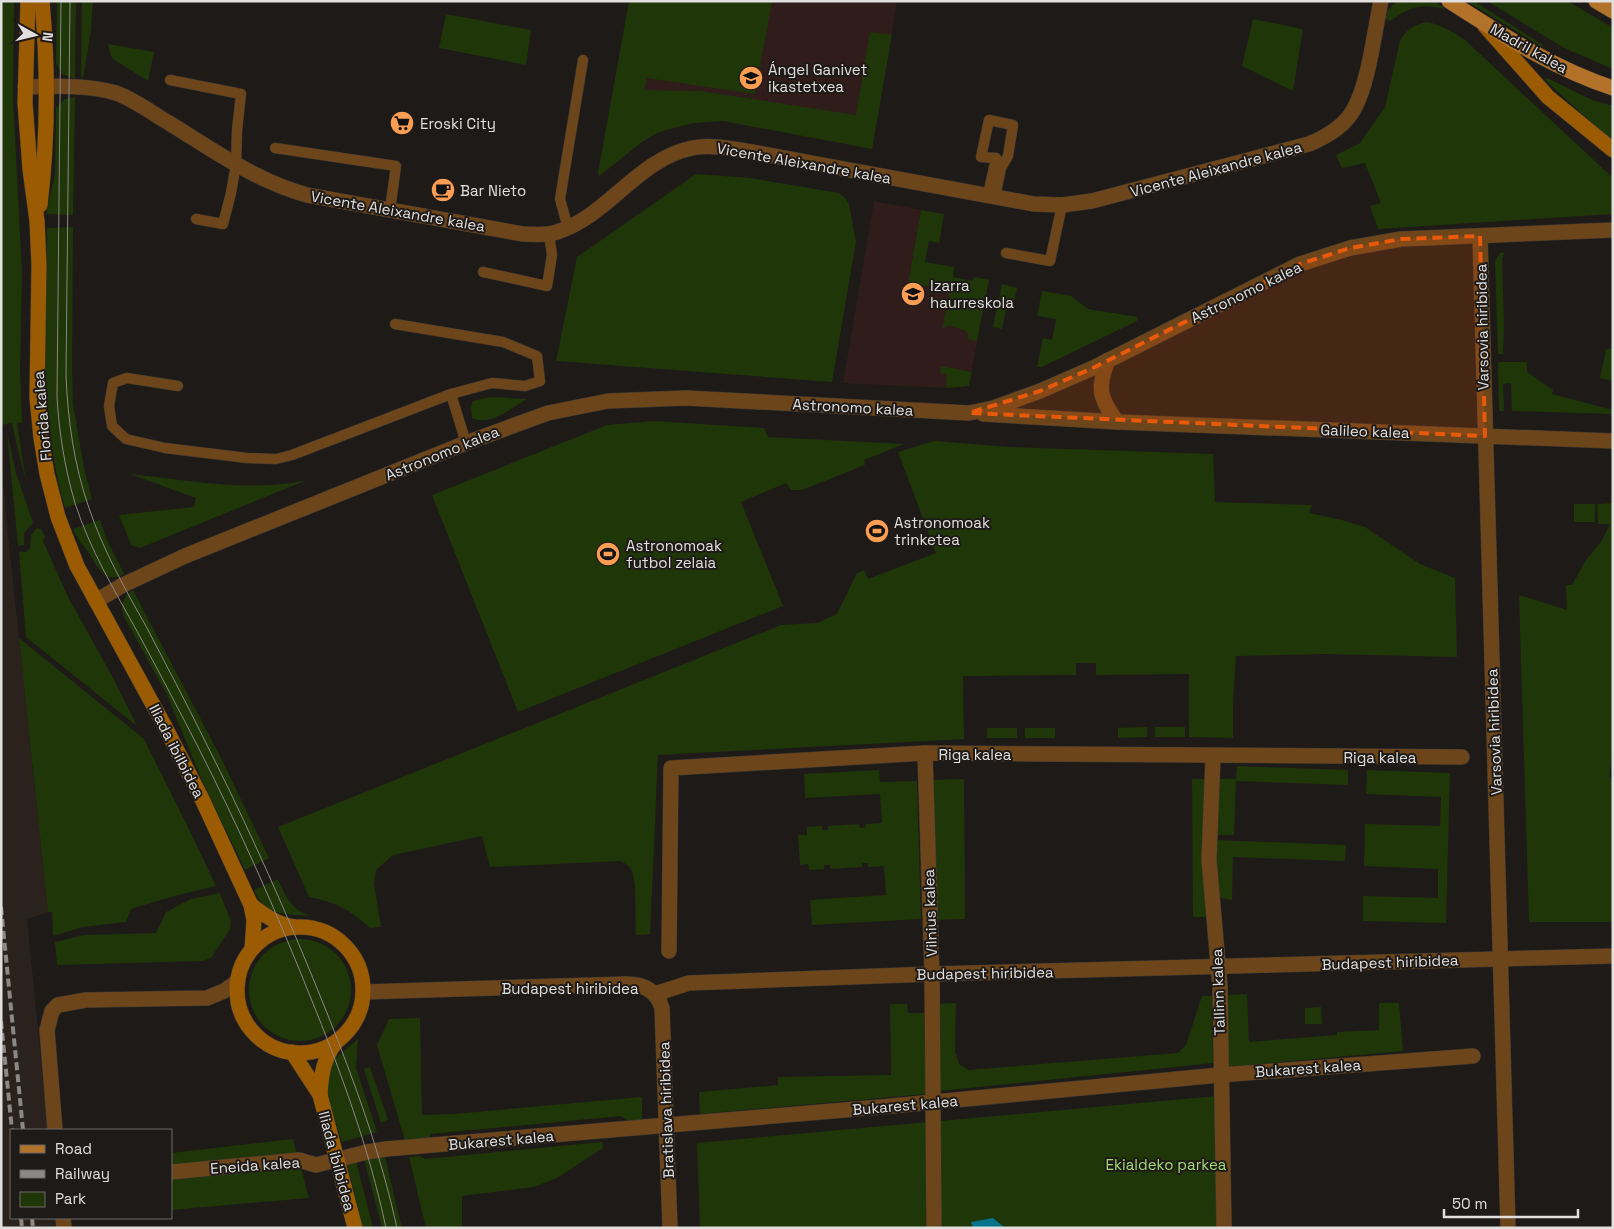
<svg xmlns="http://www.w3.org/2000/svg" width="1614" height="1229" viewBox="0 0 1614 1229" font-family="'Space Grotesk',sans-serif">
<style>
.built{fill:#2b221d}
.education{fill:#2f1c1b}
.green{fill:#1f3608}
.water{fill:#05738b}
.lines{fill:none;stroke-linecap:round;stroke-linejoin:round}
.lane-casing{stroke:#393634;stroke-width:11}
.street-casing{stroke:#393634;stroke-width:16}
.secondary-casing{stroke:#393634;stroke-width:16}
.primary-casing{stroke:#393634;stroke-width:16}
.lane{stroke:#6c451a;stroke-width:10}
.street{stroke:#6c451a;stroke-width:15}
.secondary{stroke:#9a5b03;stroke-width:15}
.primary{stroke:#b37229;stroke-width:15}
.tram{stroke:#8b8886;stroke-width:1}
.rail{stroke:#8b8886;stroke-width:4;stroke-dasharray:8 4;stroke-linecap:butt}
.marked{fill:#e8590c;fill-opacity:0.2;stroke:#e8590c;stroke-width:4;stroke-dasharray:10 6;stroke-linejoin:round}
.labels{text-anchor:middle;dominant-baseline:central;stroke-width:4;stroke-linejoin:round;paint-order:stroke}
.street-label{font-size:15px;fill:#e2e0de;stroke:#1e1a18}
.poi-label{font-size:15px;fill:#e2e0de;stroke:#1e1a18;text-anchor:start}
.park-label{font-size:15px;fill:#a4dc76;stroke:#1e1a18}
</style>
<rect width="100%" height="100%" fill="#1e1a18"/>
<!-- built -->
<path class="built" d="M1 458 6 515 48 912 27 919 48 1130H11V1218H57L58 1228H1Z"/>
<!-- education -->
<g class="education">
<path d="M630 1H897L872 149 723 121H708L677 126 659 132 642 142 605 172Z"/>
<path d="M874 201 921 210 908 283 985 297 969 386 948 388 843 383Z"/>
</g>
<!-- green -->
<g class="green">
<path d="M1 1H14L13 99 22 273 20 370 22 422 17 423 25 475 35 512 18 451 12 423 1 425Z"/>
<path d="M57 1H76L75 79 62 74 56 63Z"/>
<path d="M82 1H93L91 30 83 79 81 78Z"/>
<path d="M629 1 772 2 755 94 647 78 644 90 700 91 856 115 870 32 892 35 872 149 723 121 693 123 659 132 642 142 599 176 598 173Z"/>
<path d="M1397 1H1434L1443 7 1444 9C1419 3 1411 7 1390 21L1385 19 1388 10Z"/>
<path d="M1466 1H1474L1543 45 1542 47Z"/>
<path d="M1487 1H1568L1613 28V69L1564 48Z"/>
<path d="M446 14 531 30 526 65 439 48Z"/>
<path d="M1253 19 1303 29 1293 91 1242 66Z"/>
<path d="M1427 22C1442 25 1453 32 1465 40L1613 178V214L1378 229 1370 206 1381 203 1365 163 1342 168 1336 155 1360 143 1385 107 1400 41C1406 29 1414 25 1427 22Z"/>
<path d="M108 44 154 52 148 81 113 59 110 54Z"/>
<path d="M1547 78 1592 100 1613 106V142L1545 80Z"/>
<path d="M75 97 73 215 46 214 55 174 56 108 65 99Z"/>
<path d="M696 174 750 178 839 193 845 198 849 204 856 242 832 382 556 361 577 257Z"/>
<path d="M921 210 944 214 939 243 929 241 925 262 954 267 953 277 973 281 974 277 989 280 977 341 968 339V334L966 331 948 325 942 330 950 290 908 283Z"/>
<path d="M73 227 72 369 73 404 84 468 92 499 65 508C53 466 48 425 45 381L47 228Z"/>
<path d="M1505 252 1502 259 1504 325 1503 354H1498L1495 261 1500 253Z"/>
<path d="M1002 284 1017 288 1014 301 1008 300 1002 329 993 327Z"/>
<path d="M1042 291 1071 296 1088 309 1138 317 1137 321 1042 367H1037L1043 338 1052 340 1056 319 1037 316Z"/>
<path d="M1606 349H1613V381L1600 378Z"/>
<path d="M1498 362H1527V372L1553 390 1552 394 1613 410V414L1512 411 1511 383 1503 384 1504 411H1499Z"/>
<path d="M941 366 972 372 969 386 946 388 947 374 940 373Z"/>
<path d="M490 397 527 399C511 408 490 427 472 418L471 407 473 401Z"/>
<path d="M653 421 764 428 768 437 904 444 864 460 865 465 802 490H791L786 483 741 502 783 606 518 712 432 495 607 425Z"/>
<path d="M7 432 16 473 33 523 24 533V545L18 546Z"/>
<path d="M934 441 1010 447 1213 454 1215 502 1312 505 1309 513 1342 520 1365 527 1420 564 1455 578 1457 657 1326 654 1236 656 1233 703V738L1189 737V674L1096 675V663H1076V675L963 676 964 739 658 755 650 934 636 935C635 920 637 885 632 871 630 866 626 864 621 861L490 867 482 836 393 855 376 870 374 884 381 927 370 928C350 910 336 902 309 897L278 827 781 625 817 623 837 614 857 573 864 570 868 579 936 553 898 452Z"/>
<path d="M130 474C188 480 249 493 307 480L140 548 131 545 119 515 194 507 196 498Z"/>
<path d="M1613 503V747L1609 777 1613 779V922H1529L1519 595 1567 610 1566 585H1572L1586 560 1601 542 1610 524H1598L1597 504Z"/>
<rect x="1574" y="504" width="21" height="18"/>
<path d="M100 520 107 540 124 574C103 586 97 564 88 552 83 545 76 537 73 529Z"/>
<path d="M37 528 41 529 45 537 43 541 68 597 112 676 137 726 26 637 19 552H26L30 548 31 535Z"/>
<path d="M133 590 222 760 269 858 245 870 201 778 167 695 124 617C120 606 122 597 133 590Z"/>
<path d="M19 638 144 739 187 825 216 886 178 895 131 909 126 922 83 927 53 936 52 912H48Z"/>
<path d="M1147 727V737L1118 738V728Z"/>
<rect x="1155" y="727" width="30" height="10"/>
<rect x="987" y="728" width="30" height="10"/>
<rect x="1025" y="728" width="30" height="10"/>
<path d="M1237 766 1348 770V785L1236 781 1234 835H1215L1213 779H1236Z"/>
<path d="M879 770 880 782 917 781 921 919 812 925 810 900 886 895 884 866 868 867V863H862V867L831 869 830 865H824V869L809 870 808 864 800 865 798 835H807V827L822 826V830H828V826L859 824 860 828H865L866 824 882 823 880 794 805 798 804 774Z"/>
<path d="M1367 770 1450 773 1446 923 1363 921V896L1438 898V869L1364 866 1365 824 1440 826 1441 797 1366 794Z"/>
<path d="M964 779 965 919 934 920 930 780Z"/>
<path d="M1192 779H1208L1212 917H1193Z"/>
<path d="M1215 840 1346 845 1345 861 1233 857 1232 900 1215 897Z"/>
<path d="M278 879C285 896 292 911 312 916 287 914 265 917 254 890Z"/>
<path d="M220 893 231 922 230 929 211 958 202 961 57 965 55 942 84 935 156 933 166 912 191 899Z"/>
<circle cx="300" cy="990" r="51"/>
<path d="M1247 994 1249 1042 1337 1035V1032L1379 1030V1003H1399L1403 1051 1226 1067 1224 995Z"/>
<path d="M1202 996H1212L1213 1063 940 1091 937 1004 956 1003 955 1052 959 1064 968 1070 1178 1053 1186 1045Z"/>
<path d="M890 1004H907L908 1013H924L926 1094 700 1114 699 1092 778 1085V1077L891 1075Z"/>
<path d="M1321 1007 1322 1024H1305V1008Z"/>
<path d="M420 1018 422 1115 454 1114 642 1097V1120H627L621 1116 430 1134V1138L405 1141 377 1045 389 1019Z"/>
<path d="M358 1039 356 1068 377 1132 342 1142 326 1092 332 1063 338 1056Z"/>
<path d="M370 1067 388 1120 381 1123 364 1069Z"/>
<path d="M1228 1095 1232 1228H700L697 1143Z"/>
<path d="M293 1139 309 1198 171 1210V1153Z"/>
<path d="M602 1142 603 1148 557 1178 534 1187 462 1196V1228H426L409 1157 420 1156 425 1159Z"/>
<path d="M384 1153 402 1228H382L364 1159Z"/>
<path d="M356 1161 373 1228H363L347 1164Z"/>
</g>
<!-- water -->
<path class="water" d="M993 1218 1005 1228H973L971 1222Z"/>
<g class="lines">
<!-- lane casing -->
<g class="lane-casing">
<g id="lane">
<path d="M170 80 241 94 237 130 236 164 231 193 223 224 196 219"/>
<path d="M275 148 396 166 390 210"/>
<path d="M988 195 996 158 981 157 989 120 1013 125 1008 156 1001 168 995 197"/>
<path d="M568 228 560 199 583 60"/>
<path d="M1006 253 1050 261 1062 205"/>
<path d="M483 272 547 286 552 255 549 234"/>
<path d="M395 324 503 342 537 356 540 381 525 386 492 383 451 394 466 443"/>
<path d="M178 386 127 378 113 383 109 406 112 426 126 439 165 448 247 458 276 459 292 455 451 394"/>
</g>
</g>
<!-- street casing -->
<g class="street-casing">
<g id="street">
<path d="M25 87C53 86 90 85 116 93 135 100 152 113 169 123 213 150 256 181 307 195L523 234C534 234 547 236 557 232 608 216 638 159 692 148 712 144 733 149 752 152L1034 204 1062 205 1092 201 1309 144C1326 137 1345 126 1354 109 1369 82 1374 33 1381 1"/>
<path d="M1480 236 1508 1228"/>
<path d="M1108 360C1097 387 1099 398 1117 422"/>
<path d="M983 414 1117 422 1613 441"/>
<path d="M96 601 123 585 185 556 466 443 548 413 608 401 686 398 969 413 993 408 1040 391 1095 367 1300 264 1350 248 1401 239 1613 230"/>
<path d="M925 753 932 974 934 1228"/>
<path d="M1213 756 1209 860 1220 987 1224 1228"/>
<path d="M669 951 671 768 925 753 1462 757"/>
<path d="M363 992 626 984C644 984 657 991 662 1008L670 1228"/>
<path d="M655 994 689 983 932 974 1613 956"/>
<path d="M55 1130 47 1030 52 1011 58 1005 86 1000 207 998 224 991 238 981"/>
<path d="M171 1172 299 1160 316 1165 367 1152 386 1149 892 1106 1220 1075 1473 1056"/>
<path d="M63 1218 64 1228"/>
</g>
</g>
<!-- secondary casing -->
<g class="secondary-casing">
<g id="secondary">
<path d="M28 1 25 103 30 169 37 221 39 265 37 398 41 438 47 474 58 517 77 566 163 723 202 799 251 905 254 920 252 949"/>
<path d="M1612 1H1613"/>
<path d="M1485 26 1548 97 1613 150"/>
<path d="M40 205C48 138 48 68 42 1"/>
<path d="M251 905C264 915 278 925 295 927"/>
<circle cx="300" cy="990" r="63"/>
<path d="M292 1052 320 1095 355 1228"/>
<path d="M320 1095C321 1075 324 1056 337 1041"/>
</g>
</g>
<!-- primary casing -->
<g class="primary-casing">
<g id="primary">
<path d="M1449 1C1501 34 1554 69 1613 88"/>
<path d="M1596 1 1613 11"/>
</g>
</g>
<!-- lane -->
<use href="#lane" class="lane"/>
<!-- street -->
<use href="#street" class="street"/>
<!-- secondary -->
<use href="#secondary" class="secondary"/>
<!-- primary -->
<use href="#primary" class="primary"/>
<!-- tram -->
<g class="tram">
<path d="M61 1 57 397C59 433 65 469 75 503 90 550 115 591 138 633 158 670 178 708 197 745 239 827 276 911 310 996 341 1072 369 1148 386 1228"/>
<path d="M70 1 66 376C68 421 74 465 89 508 103 550 125 589 147 628 166 665 186 702 204 739 249 828 290 920 327 1013 355 1083 381 1154 397 1228"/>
</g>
<!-- rail -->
<g class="rail">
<path d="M1 907 23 1130"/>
<path d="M1 1021 12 1130"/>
<path d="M21 1218 22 1228"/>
<path d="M32 1218 33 1228"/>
</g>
</g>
<!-- marked area -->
<path class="marked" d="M1480 236 1485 436 969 413 1040 391 1095 367 1300 264 1350 248 1401 239Z"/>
<!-- icons -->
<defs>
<g id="school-disc" transform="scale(1.25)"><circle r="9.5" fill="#fc9d54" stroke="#1e1a18"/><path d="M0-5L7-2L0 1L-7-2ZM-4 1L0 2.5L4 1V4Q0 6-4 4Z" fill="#111"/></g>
<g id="supermarket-disc" transform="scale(1.25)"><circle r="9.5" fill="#fc9d54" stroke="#1e1a18"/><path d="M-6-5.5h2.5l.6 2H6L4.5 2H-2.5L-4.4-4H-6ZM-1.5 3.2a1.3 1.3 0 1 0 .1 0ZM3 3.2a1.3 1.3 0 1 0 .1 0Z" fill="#111"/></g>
<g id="cafe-disc" transform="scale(1.25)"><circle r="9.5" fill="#fc9d54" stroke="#1e1a18"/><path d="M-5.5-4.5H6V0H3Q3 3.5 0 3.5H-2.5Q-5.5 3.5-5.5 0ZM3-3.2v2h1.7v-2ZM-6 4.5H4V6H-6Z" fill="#111"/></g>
<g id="stadium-disc" transform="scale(1.25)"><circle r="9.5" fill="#fc9d54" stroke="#1e1a18"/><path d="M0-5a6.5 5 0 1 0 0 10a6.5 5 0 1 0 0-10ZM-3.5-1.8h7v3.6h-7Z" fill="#111"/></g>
</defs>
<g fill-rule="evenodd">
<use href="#school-disc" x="751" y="78"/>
<use href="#supermarket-disc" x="402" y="123"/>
<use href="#cafe-disc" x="443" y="190"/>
<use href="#school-disc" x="913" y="294"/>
<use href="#stadium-disc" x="877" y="531"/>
<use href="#stadium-disc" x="608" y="554"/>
</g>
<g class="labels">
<!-- street labels -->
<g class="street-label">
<text transform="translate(1529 48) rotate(29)">Madril kalea</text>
<text transform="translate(804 163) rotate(10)">Vicente Aleixandre kalea</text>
<text transform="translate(1216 169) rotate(-15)">Vicente Aleixandre kalea</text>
<text transform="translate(398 211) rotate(10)">Vicente Aleixandre kalea</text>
<text transform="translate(1246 292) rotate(-26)">Astronomo kalea</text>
<text transform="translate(1482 327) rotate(-91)">Varsovia hiribidea</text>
<text transform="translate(853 407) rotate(3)">Astronomo kalea</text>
<text transform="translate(42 416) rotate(-95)">Florida kalea</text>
<text transform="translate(1365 431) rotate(2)">Galileo kalea</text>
<text transform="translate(442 453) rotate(-22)">Astronomo kalea</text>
<text transform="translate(1494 732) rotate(-92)">Varsovia hiribidea</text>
<text transform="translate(177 751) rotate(63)">Iliada ibilbidea</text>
<text x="975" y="754">Riga kalea</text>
<text x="1380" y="757">Riga kalea</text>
<text transform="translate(930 913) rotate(-92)">Vilnius kalea</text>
<text transform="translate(1390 962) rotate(-2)">Budapest hiribidea</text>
<text transform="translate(985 973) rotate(-1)">Budapest hiribidea</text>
<text x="570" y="988">Budapest hiribidea</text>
<text transform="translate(1218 992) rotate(-92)">Tallinn kalea</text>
<text transform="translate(1308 1068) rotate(-4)">Bukarest kalea</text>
<text transform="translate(905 1105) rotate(-5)">Bukarest kalea</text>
<text transform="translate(666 1110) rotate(-92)">Bratislava hiribidea</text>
<text transform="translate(501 1140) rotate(-5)">Bukarest kalea</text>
<text transform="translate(337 1161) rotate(75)">Iliada ibilbidea</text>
<text transform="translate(255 1165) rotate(-4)">Eneida kalea</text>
</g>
<!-- poi labels -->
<g class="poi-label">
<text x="768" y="69">Ángel Ganivet<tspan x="768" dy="17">ikastetxea</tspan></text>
<text x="420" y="123">Eroski City</text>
<text x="460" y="190">Bar Nieto</text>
<text x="930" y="285">Izarra<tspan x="930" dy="17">haurreskola</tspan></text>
<text x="894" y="522">Astronomoak<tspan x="894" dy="17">trinketea</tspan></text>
<text x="626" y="545">Astronomoak<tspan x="626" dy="17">futbol zelaia</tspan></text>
</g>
<!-- park labels -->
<g class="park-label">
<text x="1166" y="1164">Ekialdeko parkea</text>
</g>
</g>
<!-- border -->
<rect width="1614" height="1229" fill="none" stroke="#e2e0de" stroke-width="5"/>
<!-- legend -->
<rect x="10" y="1129" width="162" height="90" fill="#1e1a18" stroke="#6c6967"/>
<rect x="20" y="1145" width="25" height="8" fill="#b37229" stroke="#6c6967"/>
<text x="55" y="1154" font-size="15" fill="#e2e0de">Road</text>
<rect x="20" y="1170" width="25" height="8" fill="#8b8886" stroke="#6c6967"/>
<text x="55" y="1179" font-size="15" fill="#e2e0de">Railway</text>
<rect x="20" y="1192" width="25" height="15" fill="#1f3608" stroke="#6c6967"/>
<text x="55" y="1204" font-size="15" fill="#e2e0de">Park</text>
<!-- north arrow -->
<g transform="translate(35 35) rotate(98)" stroke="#1e1a18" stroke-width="4" paint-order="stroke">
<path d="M0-4L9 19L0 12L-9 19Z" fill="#e2e0de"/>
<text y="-8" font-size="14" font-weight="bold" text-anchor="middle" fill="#e2e0de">N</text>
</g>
<!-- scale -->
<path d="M1444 1209v8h134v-8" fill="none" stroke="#e2e0de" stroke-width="2.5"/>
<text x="1452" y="1209" font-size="15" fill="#e2e0de" stroke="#1e1a18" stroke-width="4" paint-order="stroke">50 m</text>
</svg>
